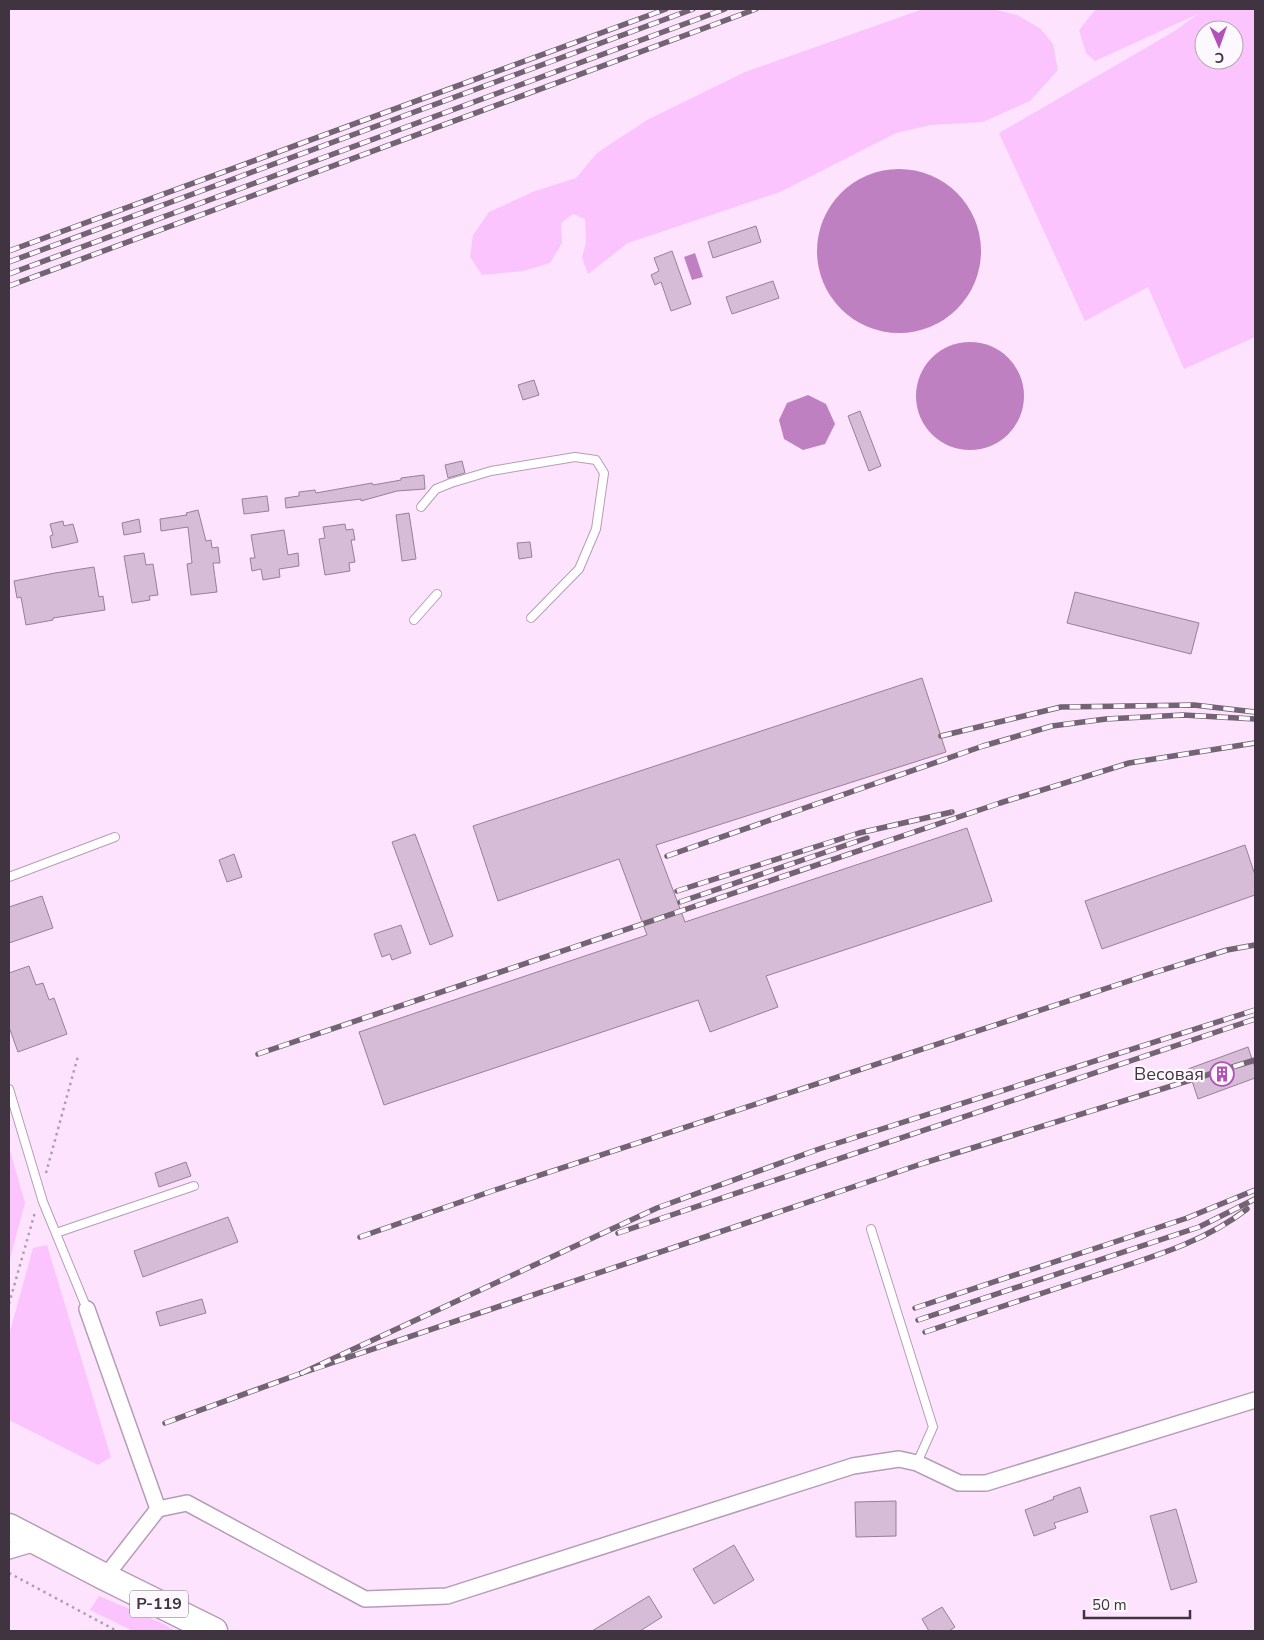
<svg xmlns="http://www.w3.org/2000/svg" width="1264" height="1640" viewBox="0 0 1264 1640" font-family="'Nunito Sans',sans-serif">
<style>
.green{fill:#fbc4fe;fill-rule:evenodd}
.water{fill:#be80c1}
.building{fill:#d6bcd6;stroke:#978098}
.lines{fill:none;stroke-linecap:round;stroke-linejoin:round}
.lane-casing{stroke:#b69db7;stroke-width:10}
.street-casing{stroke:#b69db7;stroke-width:18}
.highway-casing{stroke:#b69db7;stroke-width:29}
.path{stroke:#b09cb0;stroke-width:2.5;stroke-dasharray:2.5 4;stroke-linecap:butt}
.lane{stroke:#fff;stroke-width:8}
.street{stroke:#fff;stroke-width:15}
.highway{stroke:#fff;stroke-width:26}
.rail-casing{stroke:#736473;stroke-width:5.5}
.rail{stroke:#fdf8fd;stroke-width:4;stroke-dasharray:11;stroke-linecap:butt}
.labels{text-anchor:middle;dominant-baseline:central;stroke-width:4.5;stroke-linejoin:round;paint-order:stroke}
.shield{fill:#fdf8fd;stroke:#786f78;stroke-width:1}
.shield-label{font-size:16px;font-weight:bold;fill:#3f343f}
.poi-label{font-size:18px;fill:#3f343f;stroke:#fdf8fd;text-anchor:end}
</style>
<rect width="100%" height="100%" fill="#fde3fe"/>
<!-- green -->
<g class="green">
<path d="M923 9H993L1017 15 1041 29 1053 44 1058 70 1030 101 983 122 931 125 896 133 780 192 628 243 588 274 582 258 586 242 585 219 573 214 561 223 562 243 550 263 523 271 482 275 470 257 473 235 489 212 535 191 576 178 597 153 647 120 745 72Z"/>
<path d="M1096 9H1255V337L1184 369 1148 287 1085 321 999 133 1173 32 1198 14 1095 61 1086 53 1079 30ZM1204 30H1234V60H1204Z"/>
<path d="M9 1147 25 1203 9 1262Z"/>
<path d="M47 1245 111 1457 98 1465 9 1420V1335L33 1248Z"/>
<path d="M99 1596 164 1624 175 1631H133L90 1610Z"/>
</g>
<!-- water -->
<g class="water">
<circle cx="899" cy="251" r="82"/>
<path d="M695 253 703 277 692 280 684 257Z"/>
<circle cx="970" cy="396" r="54"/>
<path d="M808 395 826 404 835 424 825 444 803 450 784 439 779 420 787 403Z"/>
</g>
<!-- building -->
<g class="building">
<path d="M756 226 761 242 713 258 708 242Z"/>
<path d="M672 251 691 304 671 311 661 282 655 285 651 275 659 271 654 258Z"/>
<path d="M773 281 779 298 732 314 726 297Z"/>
<path d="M534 380 539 395 523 400 518 385Z"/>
<path d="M860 411 881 466 869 471 848 416Z"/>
<path d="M462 461 465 473 448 478 445 465Z"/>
<path d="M424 475 425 489 397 491 361 501V499L286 508 285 498 299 496V492L315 490 316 493 372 483 373 485 401 480V478Z"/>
<path d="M267 496 269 511 244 514 242 499Z"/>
<path d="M198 510 206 541 211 540 212 548 218 547 220 563H213L217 592 191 595 187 564 192 563 188 527 161 531 160 519 187 515 186 513Z"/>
<path d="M409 513 416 559 402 561 396 515Z"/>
<path d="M139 519 141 532 124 535 122 523Z"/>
<path d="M63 521 64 526 73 524 78 542 52 548 50 536 53 535 50 524Z"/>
<path d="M345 524 346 530 353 529 355 540H351L355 562 349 563 350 571 325 575 319 539 325 538 323 527Z"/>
<path d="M284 530 288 555 298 553 299 566 279 569 280 577 263 580 261 569 252 571 250 558H255L251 535Z"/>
<path d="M530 542 532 557 519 559 517 543Z"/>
<path d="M144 553 146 565 153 564 158 595 149 596 150 600 132 603 124 556Z"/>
<path d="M94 567 99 597 103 596 105 610 53 618V620L26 625 21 597 17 598 14 581 55 573Z"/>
<path d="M1075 592 1199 623 1191 654 1067 623Z"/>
<path d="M922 678 946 752 656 845 685 922 967 828 992 901 766 976 778 1007 710 1032 698 1000 384 1105 359 1032 647 935 619 859 498 901 473 826Z"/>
<path d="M415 834 453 936 430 945 392 842Z"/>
<path d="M1245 845 1255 875V895L1102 949 1085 901Z"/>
<path d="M234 854 242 877 227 882 219 860Z"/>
<path d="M42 896 53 928 9 943V907Z"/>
<path d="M401 925 411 953 392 960 390 954 382 957 374 934Z"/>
<path d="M29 966 36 985 43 983 49 1000 54 998 67 1034 18 1052 9 1027V973Z"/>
<path d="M1248 1047 1255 1068V1078L1198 1099 1188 1069Z"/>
<path d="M186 1162 191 1176 159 1187 155 1173Z"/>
<path d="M228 1217 238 1242 143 1277 134 1251Z"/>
<path d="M202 1299 206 1313 160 1326 156 1312Z"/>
<path d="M1080 1487 1088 1512 1054 1523 1056 1528 1034 1536 1025 1510 1054 1499 1053 1497Z"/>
<path d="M896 1501V1536L856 1537 855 1502Z"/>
<path d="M1176 1509 1197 1582 1171 1590 1150 1516Z"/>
<path d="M734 1545 754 1580 714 1604 693 1569Z"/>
<path d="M649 1596 662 1617 640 1631H592Z"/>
<path d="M942 1607 955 1627 949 1631H929L922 1619Z"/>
</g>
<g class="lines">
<!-- lane casing -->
<g class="lane-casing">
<g id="lane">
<path d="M421 507 436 489 451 483 491 471 575 457 596 460 604 473 596 529 579 569 531 618"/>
<path d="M414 620 437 594"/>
<path d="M9 877 115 837"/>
<path d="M9 1089 43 1202 87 1309"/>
<path d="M871 1229 933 1427 917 1463"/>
<path d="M56 1233 194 1186"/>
</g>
</g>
<!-- street casing -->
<g class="street-casing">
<g id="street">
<path d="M87 1309 158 1509 105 1577"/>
<path d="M158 1509 187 1503 365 1599 447 1596 853 1466 899 1459 917 1463 959 1483H986L1255 1400"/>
<path d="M9 1551 39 1542"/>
</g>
</g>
<!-- highway casing -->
<g class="highway-casing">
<path id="highway" d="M9 1527 105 1577 214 1631"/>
</g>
<!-- path -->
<g class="path">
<path d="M46 1173 78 1056"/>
<path d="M9 1304 35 1212"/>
<path d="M9 1573 117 1631"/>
</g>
<!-- lane -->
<use href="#lane" class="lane"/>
<!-- street -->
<use href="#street" class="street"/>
<!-- highway -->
<use href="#highway" class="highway"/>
<!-- rail casing -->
<g class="rail-casing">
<g id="rail">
<path d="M9 251 666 9"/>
<path d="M9 262 693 9"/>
<path d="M9 274 725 9"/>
<path d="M9 286 756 9"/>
<path d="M941 736 1061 707 1194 705 1255 712"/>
<path d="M667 856 983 746 1052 726 1106 719 1183 715 1255 719"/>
<path d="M677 891 859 833 952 812"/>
<path d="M680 902 867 838"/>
<path d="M1255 1010 819 1149 657 1208 302 1373 924 1163 1255 1060"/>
<path d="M258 1054 1000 803 1129 763 1255 743"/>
<path d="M618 1233 1255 1019"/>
<path d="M360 1237 495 1190 1153 973 1227 950 1255 945"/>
<path d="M915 1308 1187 1218 1255 1190"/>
<path d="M918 1320 1199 1227 1255 1199"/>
<path d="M925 1332C980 1314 1036 1295 1091 1277 1145 1259 1202 1244 1247 1209"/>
<path d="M165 1423 302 1373"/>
</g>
</g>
<!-- rail -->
<use href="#rail" class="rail"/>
</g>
<!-- icons -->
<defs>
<g id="building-ring" transform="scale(1.25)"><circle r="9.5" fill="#fdf8fd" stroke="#b251b9" stroke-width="1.5"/><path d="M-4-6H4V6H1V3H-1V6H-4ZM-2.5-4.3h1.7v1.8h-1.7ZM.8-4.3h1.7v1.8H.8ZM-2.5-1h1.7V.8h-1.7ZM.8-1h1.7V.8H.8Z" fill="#b251b9"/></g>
</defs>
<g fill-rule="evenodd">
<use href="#building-ring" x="1222" y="1074"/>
</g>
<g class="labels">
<!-- shield labels -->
<rect class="shield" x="130" y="1590.5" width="58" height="27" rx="4"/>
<g class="shield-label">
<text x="159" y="1604">Р-119</text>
</g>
<!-- poi labels -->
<g class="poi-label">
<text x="1204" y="1074">Весовая</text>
</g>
</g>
<!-- border -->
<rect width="1264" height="1640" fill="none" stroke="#3f343f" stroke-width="20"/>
<!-- north arrow -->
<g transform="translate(1219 45) rotate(178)"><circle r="24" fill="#fdf8fd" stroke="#b1aab1"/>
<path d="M0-4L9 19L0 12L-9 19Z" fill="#b251b9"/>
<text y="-8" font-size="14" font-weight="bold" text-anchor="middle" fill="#3f343f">С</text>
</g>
<!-- scale -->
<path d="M1084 1610v8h106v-8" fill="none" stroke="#3f343f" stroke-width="2.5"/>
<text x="1092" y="1610" font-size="15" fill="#3f343f" stroke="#fdf8fd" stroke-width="4" paint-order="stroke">50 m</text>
</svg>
